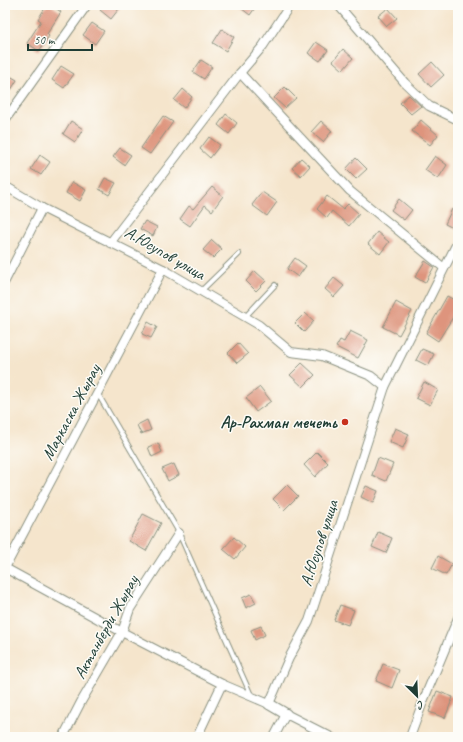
<svg xmlns="http://www.w3.org/2000/svg" width="463" height="742" viewBox="0 0 463 742" font-family="Caveat,sans-serif">
<style>
.building{fill:#de947d}
.lines{fill:none;stroke-linecap:round;stroke-linejoin:round}
.service-casing{stroke:#8a9180;stroke-width:6}
.minor-casing{stroke:#8a9180;stroke-width:10}
.tertiary-casing{stroke:#8a9180;stroke-width:12}
.service{stroke:#fff;stroke-width:4}
.minor{stroke:#fff;stroke-width:8}
.tertiary{stroke:#fff;stroke-width:10}
.poi-dot{fill:#c8321e;stroke:#fdfcf7;stroke-width:1.5}
.labels{text-anchor:middle;dominant-baseline:central;stroke-width:3;stroke-linejoin:round;paint-order:stroke}
.street-label{font-size:17px;fill:#1f3d34;stroke:#fdfcf7}
.poi-label{font-size:17px;font-weight:bold;fill:#1f3d34;stroke:#fdfcf7;text-anchor:end}
</style>
<rect width="100%" height="100%" fill="#fdfcf7"/>
<filter id="ink" filterUnits="userSpaceOnUse"><feTurbulence type="fractalNoise" baseFrequency=".025" numOctaves="2"/><feDisplacementMap in="SourceGraphic" scale="8" xChannelSelector="R" yChannelSelector="G"/><feConvolveMatrix kernelMatrix="1 2 1 2 8 2 1 2 1" color-interpolation-filters="sRGB"/></filter>
<filter id="wash" filterUnits="userSpaceOnUse"><feTurbulence type="fractalNoise" baseFrequency=".012" numOctaves="4" result="noise"/><feDisplacementMap in="SourceGraphic" scale="16" xChannelSelector="R" yChannelSelector="G"/><feGaussianBlur stdDeviation="0.9" result="paint"/><feColorMatrix in="noise" values="0 0 0 0 0 0 0 0 0 0 0 0 0 0 0 0 0 1.4 0 .05"/><feComposite in="paint" operator="in"/></filter>
<g filter="url(#wash)">
<rect width="100%" height="100%" fill="#f5e5cc"/>
<g id="blocks">
<!-- building -->
<g class="building">
<path d="M47 5H51L61 12 47 34 49 36 39 51 27 43 41 21 38 19Z"/>
<path d="M104 5H122L111 19 100 10Z"/>
<path d="M237 5H257L250 15Z"/>
<path d="M388 8 397 18 387 26 378 16Z"/>
<path d="M92 23 104 31 95 44 83 35Z"/>
<path d="M222 29 234 37 226 51 213 43Z"/>
<path d="M316 42 328 50 320 61 308 53Z"/>
<path d="M343 49 353 58 343 70 333 61Z"/>
<path d="M201 60 212 67 204 79 193 72Z"/>
<path d="M432 62 444 75 431 87 419 74Z"/>
<path d="M61 66 74 74 64 88 52 80Z"/>
<path d="M10 76 17 80 11 90 5 86V83Z"/>
<path d="M285 87 296 98 285 108 274 98Z"/>
<path d="M183 89 192 97 184 108 174 100Z"/>
<path d="M409 95 421 106 411 114 400 103Z"/>
<path d="M226 114 237 123 229 134 218 125Z"/>
<path d="M163 116 173 122 150 154 141 148Z"/>
<path d="M421 120 438 135 430 145 412 131Z"/>
<path d="M71 121 83 129 75 142 63 134Z"/>
<path d="M321 121 332 131 323 142 311 132Z"/>
<path d="M209 137 220 145 210 158 200 149Z"/>
<path d="M120 148 131 155 124 165 113 157Z"/>
<path d="M40 155 50 162 41 175 31 169Z"/>
<path d="M435 156 447 165 438 179 425 170Z"/>
<path d="M301 158 310 166 301 176 292 168Z"/>
<path d="M356 158 367 169 356 179 346 169Z"/>
<path d="M105 178 116 183 109 195 99 189Z"/>
<path d="M72 182 86 190 80 201 66 193Z"/>
<path d="M212 187 223 196 212 211 205 205 190 226 180 219 189 206 193 209Z"/>
<path d="M262 192 277 202 267 216 252 205Z"/>
<path d="M327 196 343 209 348 204 359 214 349 226 332 211 327 218 317 209Z"/>
<path d="M399 199 412 210 404 220 391 210Z"/>
<path d="M452 209 458 211V223L455 229 445 224Z"/>
<path d="M145 221 157 227 153 236 140 229Z"/>
<path d="M377 232 389 242 380 254 368 244Z"/>
<path d="M212 240 222 249 213 258 203 250Z"/>
<path d="M295 258 306 266 298 277 287 269Z"/>
<path d="M425 261 434 267 425 283 415 277Z"/>
<path d="M255 271 266 281 256 291 246 281Z"/>
<path d="M334 278 344 286 334 297 325 289Z"/>
<path d="M447 296 458 302V309L438 341 426 333Z"/>
<path d="M396 302 412 311 399 335 383 327Z"/>
<path d="M305 313 314 321 304 332 295 323Z"/>
<path d="M148 322 157 327 151 338 142 334Z"/>
<path d="M350 331 368 340 358 358 336 347 340 340 344 342Z"/>
<path d="M238 343 248 354 237 363 228 353Z"/>
<path d="M422 349 434 354 428 366 416 360Z"/>
<path d="M302 363 315 375 303 387 290 375Z"/>
<path d="M424 382 438 390 430 405 416 398Z"/>
<path d="M260 387 271 401 256 412 246 398Z"/>
<path d="M147 420 151 430 141 434 137 425Z"/>
<path d="M395 428 409 434 403 448 389 442Z"/>
<path d="M158 443 162 452 152 457 148 447Z"/>
<path d="M317 452 328 463 315 477 304 465Z"/>
<path d="M378 458 393 464 386 481 372 475Z"/>
<path d="M174 464 179 475 168 481 162 469Z"/>
<path d="M287 485 298 496 284 510 273 499Z"/>
<path d="M366 486 378 491 373 503 361 497Z"/>
<path d="M143 514 161 523 146 551 129 541Z"/>
<path d="M378 532 392 538 386 553 372 547Z"/>
<path d="M234 537 245 547 235 559 223 549Z"/>
<path d="M438 556 452 564 446 575 432 568Z"/>
<path d="M251 594 256 603 246 608 242 598Z"/>
<path d="M340 605 354 610 348 625 334 620Z"/>
<path d="M261 626 265 635 255 640 251 630Z"/>
<path d="M383 664 399 670 392 688 376 681Z"/>
<path d="M437 691 453 697 445 718 429 712Z"/>
</g>
</g>
</g>
<g filter="url(#ink)">
<use href="#blocks" fill-opacity="0" stroke="#8a9180" stroke-width="1"/>
<g class="lines">
<!-- service casing -->
<g class="service-casing">
<g id="service">
<path d="M201 291 239 254"/>
<path d="M245 317 275 285"/>
<path d="M98 394 177 529 251 695"/>
</g>
</g>
<!-- minor casing -->
<g class="minor-casing">
<g id="minor">
<path d="M338 5 405 83 429 106 458 120"/>
<path d="M240 73 350 191 444 268"/>
<path d="M5 120 87 5"/>
<path d="M5 186 42 208 163 269 259 325 291 352 322 356 371 376 385 387"/>
<path d="M110 243 240 73 263 46 290 5"/>
<path d="M5 281 42 208"/>
<path d="M5 568 122 632 222 684 269 704 289 658 309 621 385 387 458 241"/>
<path d="M5 568 163 269"/>
<path d="M63 737 81 702 122 632 130 609 179 533"/>
<path d="M197 737 222 684"/>
<path d="M274 737 286 714 331 737"/>
<path d="M410 737 424 699 458 618"/>
</g>
</g>
<!-- tertiary casing -->
<g class="tertiary-casing">
<path id="tertiary" d="M269 704 286 714"/>
</g>
<!-- service -->
<use href="#service" class="service"/>
<!-- minor -->
<use href="#minor" class="minor"/>
<!-- tertiary -->
<use href="#tertiary" class="tertiary"/>
</g>
</g>
<!-- markers -->
<circle class="poi-dot" cx="345" cy="422" r="4"/>
<g class="labels">
<!-- street labels -->
<g class="street-label">
<text transform="translate(165 253) rotate(30)">А.Юсупов улица</text>
<text transform="translate(71 412) rotate(-62)">Маркаска Жырау</text>
<text transform="translate(319 543) rotate(-72)">А.Юсупов улица</text>
<text transform="translate(106 627) rotate(-61)">Актанберди Жырау</text>
</g>
<!-- poi labels -->
<g class="poi-label">
<text x="337" y="422">Ар-Рахман мечеть</text>
</g>
</g>
<!-- margin -->
<rect width="463" height="742" fill="none" stroke="#fdfcf7" stroke-width="20"/>
<!-- north arrow -->
<g transform="translate(417 696) rotate(156)" stroke="#fdfcf7" stroke-width="3" paint-order="stroke">
<path d="M0-3L7 15L0 10L-7 15Z" fill="#1f3d34"/>
<text y="-6" font-size="11" font-weight="bold" text-anchor="middle" fill="#1f3d34">С</text>
</g>
<!-- scale -->
<path d="M28 44v6h64v-6" fill="none" stroke="#1f3d34" stroke-width="2"/>
<text x="34" y="44" font-size="12" fill="#1f3d34" stroke="#fdfcf7" stroke-width="3" paint-order="stroke">50 m</text>
</svg>
